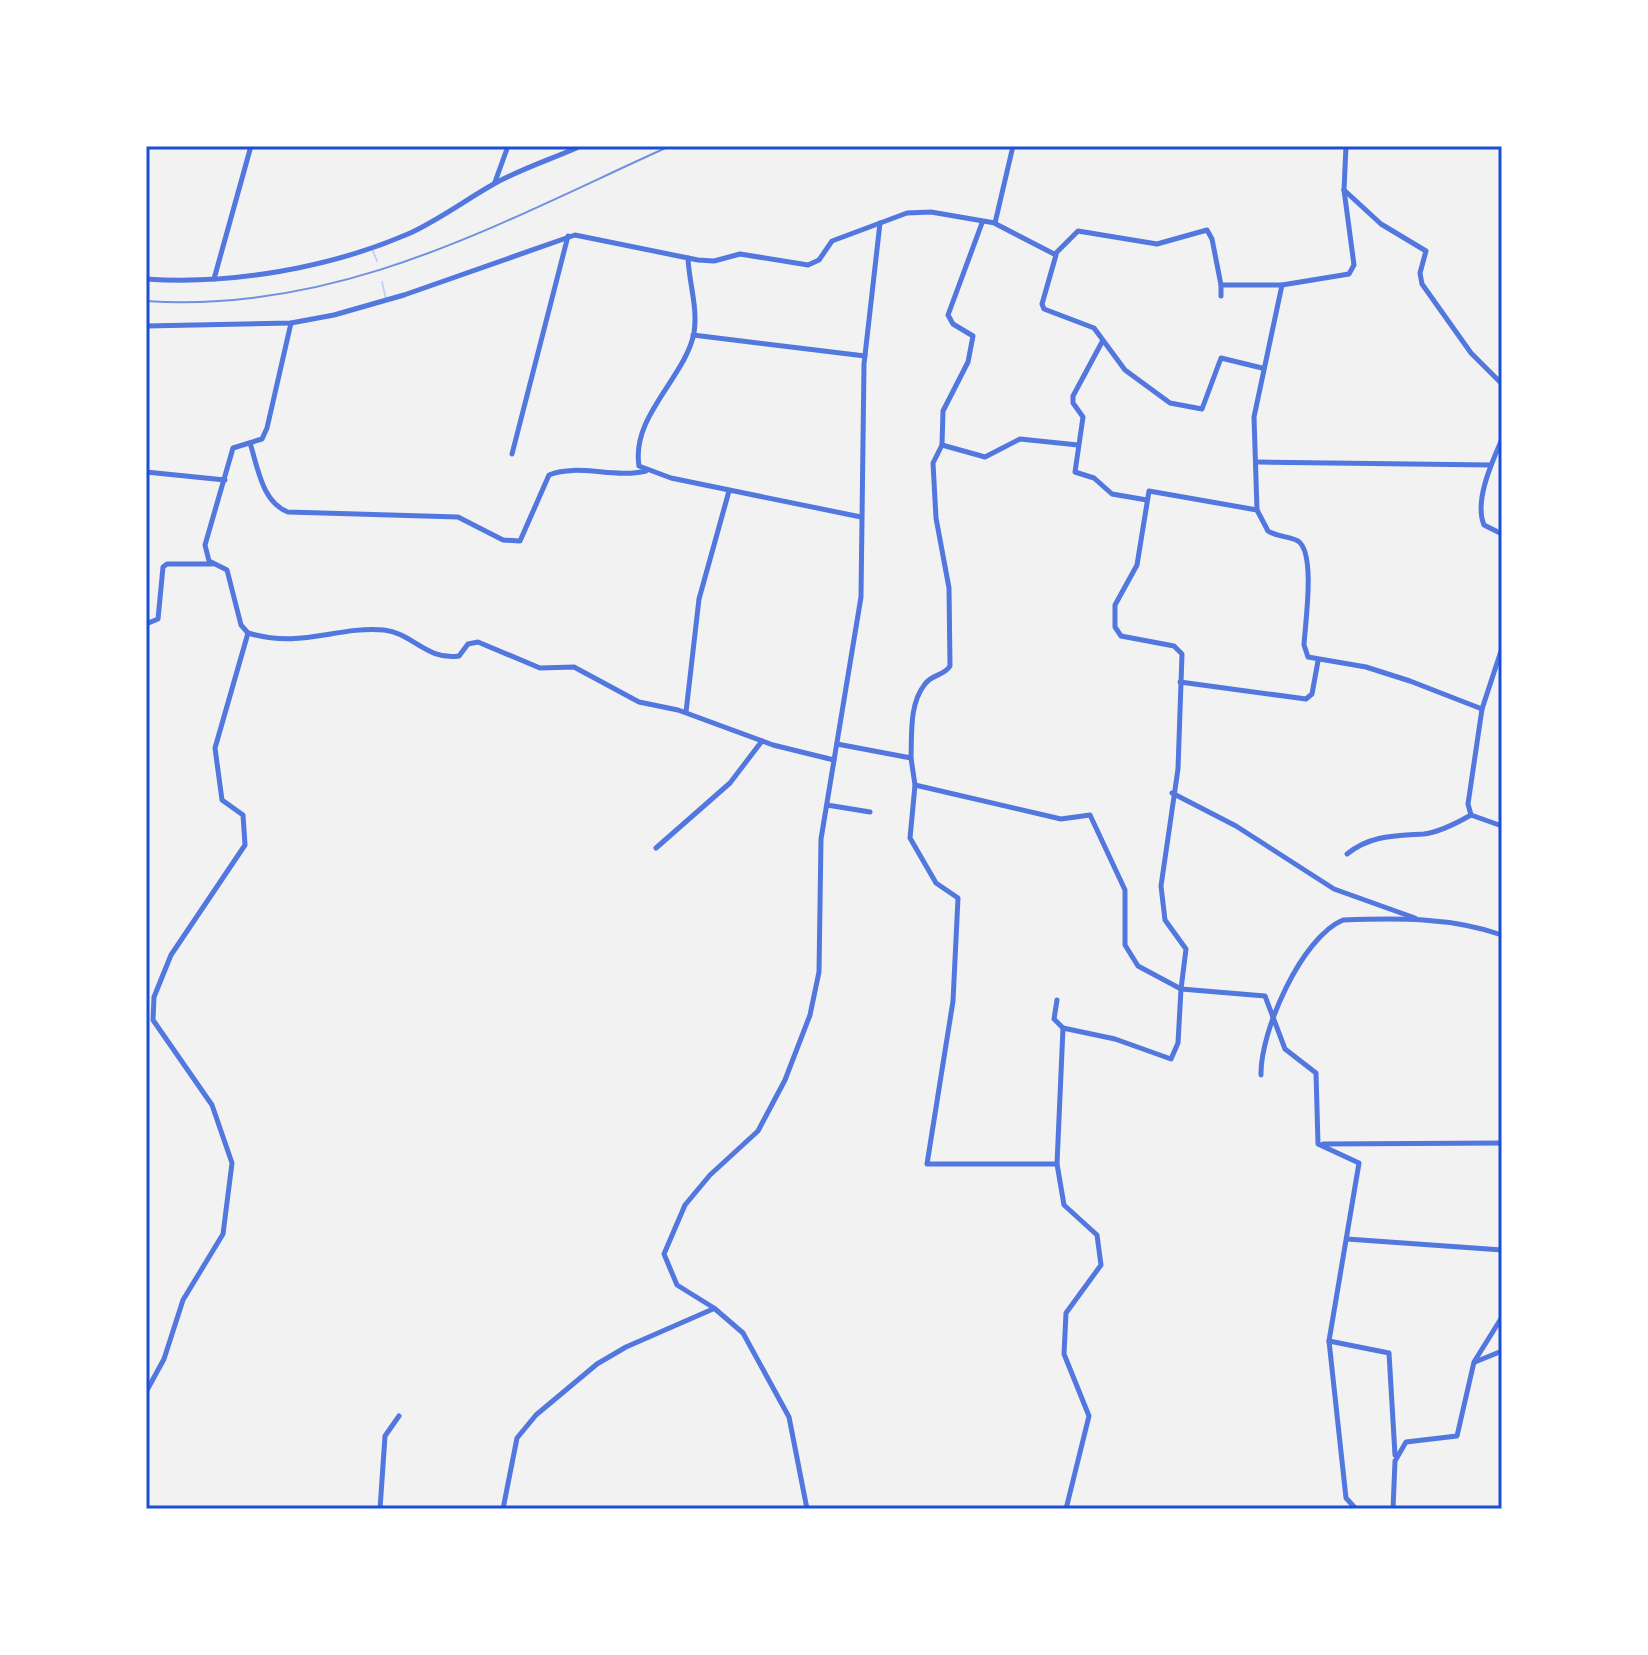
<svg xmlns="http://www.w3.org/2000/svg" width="1648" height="1655" viewBox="0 0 1648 1655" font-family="Helvetica,sans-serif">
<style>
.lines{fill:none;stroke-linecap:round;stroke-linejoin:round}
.stream{stroke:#bfd3fe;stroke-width:2}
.minor{stroke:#5277de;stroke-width:5}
.rail{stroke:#7290e2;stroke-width:2}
.neatline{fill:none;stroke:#1d4ed8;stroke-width:3}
</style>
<rect width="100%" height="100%" fill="#f2f2f2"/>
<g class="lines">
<!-- stream -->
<g class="stream">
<path d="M373 251 377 261"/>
<path d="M382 282 386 299"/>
</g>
<!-- minor -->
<g class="minor">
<path d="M495 182 508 146"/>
<path d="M1344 190 1381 224 1426 251 1420 273 1422 284 1471 353 1502 384"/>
<path d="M996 224 1056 255 1042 304 1044 309 1094 328 1125 370 1170 403 1202 409 1221 358 1262 368"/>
<path d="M1055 254 1078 231 1157 244 1207 230 1212 239 1221 285H1282L1349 274 1354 265 1344 190 1346 146"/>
<path d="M688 258C689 283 698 307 694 333 685 378 631 416 639 466L671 478 861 517"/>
<path d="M146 279C231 285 329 268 408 234 437 221 464 201 492 185 520 169 552 159 581 146"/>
<path d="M214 279 251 146"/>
<path d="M1221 285V296"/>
<path d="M1282 285 1254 417 1257 510 1268 531C1277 537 1289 536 1298 541 1316 553 1305 624 1304 645L1308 657 1366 667 1410 681 1482 709"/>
<path d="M291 323 267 428 262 439 233 448 205 545 209 561 227 570 241 625 248 633C302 649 335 626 384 630 412 633 427 661 459 656L468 644 478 642 540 668 574 667 639 702 678 710 773 745 834 760"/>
<path d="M146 326 291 323 334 315 404 295 575 235 698 260 714 261 740 254 808 265 819 260 832 241 907 213 931 212 995 223 1013 146"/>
<path d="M693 335 865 356"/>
<path d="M1102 342 1073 396V403L1083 417 1075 472 1094 478 1112 494 1147 500"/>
<path d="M1502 439C1492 462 1474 501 1484 525L1502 534"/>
<path d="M250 443C258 468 262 502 288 512L458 517 503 540 520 541 549 475C578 463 614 479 646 471"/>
<path d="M942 445 985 457 1020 439 1078 445"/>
<path d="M512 454 568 236"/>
<path d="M1258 462 1491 465"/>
<path d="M146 472 225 480"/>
<path d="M1257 510 1149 491 1137 565 1115 605V627L1121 636 1174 646 1182 654 1178 769 1161 886 1165 920 1186 949 1181 989 1265 996 1285 1049 1316 1073 1318 1144 1359 1163 1329 1341 1346 1498 1356 1509"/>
<path d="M146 624 158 619 163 567 167 564H212"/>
<path d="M1502 648 1482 709 1468 804 1471 815 1502 826"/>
<path d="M1180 682 1306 699 1312 694 1318 661"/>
<path d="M686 712 699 599 729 491"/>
<path d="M837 744 911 758C912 734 909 704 925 684 932 674 944 676 950 666L949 588 936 518 933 463 942 445 943 411 968 362 973 336 953 324 948 315 982 223"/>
<path d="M911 758 915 785 1061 819 1090 815 1125 890V945L1138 966 1181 989 1178 1043 1171 1059 1115 1039 1063 1028 1054 1019 1057 1000"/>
<path d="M915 785 910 838 936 883 958 898 953 1001 927 1164H1057L1063 1028"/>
<path d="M1172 793 1236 826 1334 889 1415 918"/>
<path d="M827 805 870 812"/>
<path d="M656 848 730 783 762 741"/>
<path d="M1347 854C1371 835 1394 836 1424 834 1440 832 1457 823 1471 815"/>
<path d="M1502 935V923"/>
<path d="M1261 1075C1260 1031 1302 937 1343 920 1397 918 1450 917 1502 935"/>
<path d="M1502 1102V1129"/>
<path d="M1323 1144 1502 1143"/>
<path d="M1057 1164 1064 1205 1097 1235 1101 1265 1066 1313 1064 1354 1089 1416 1066 1509"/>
<path d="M1347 1239 1502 1250"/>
<path d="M1329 1341 1389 1353 1395 1455"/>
<path d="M1475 1362 1502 1351"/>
<path d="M146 1392 164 1359 183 1300 223 1234 232 1163 212 1105 153 1020 154 997 171 955 245 845 243 815 222 800 215 748 248 633"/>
<path d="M380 1509 385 1436 399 1416"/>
<path d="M503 1509 517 1438 536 1415 597 1364 626 1347 713 1309"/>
<path d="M807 1509 789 1417 743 1333 714 1308 677 1285 664 1254 685 1205 710 1175 758 1131 785 1080 810 1015 819 972 821 839 861 597 864 364 880 223"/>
<path d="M1393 1509 1395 1461 1406 1442 1457 1436 1474 1362 1502 1317"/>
</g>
<!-- rail -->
<path class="rail" d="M146 301C341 314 499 223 670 146"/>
</g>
<!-- border -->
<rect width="1648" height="1655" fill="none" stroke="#ffffff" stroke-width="296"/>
<rect x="148" y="148" width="1352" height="1359" class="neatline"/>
</svg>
